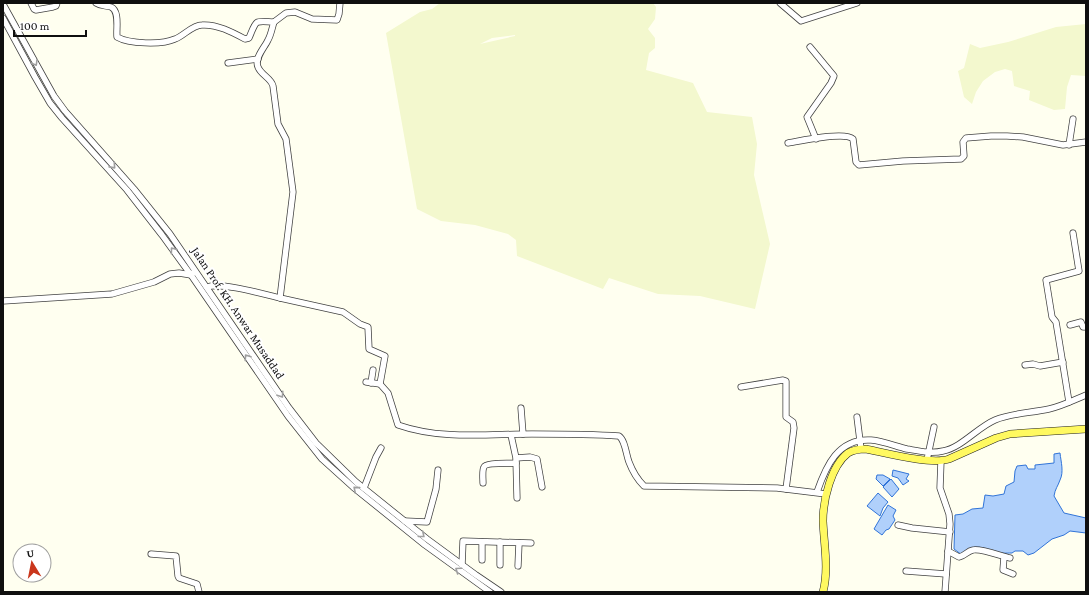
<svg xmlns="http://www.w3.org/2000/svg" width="1089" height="595" viewBox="0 0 1089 595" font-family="'Crimson Pro',serif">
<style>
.farmland{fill:#f3f8ce;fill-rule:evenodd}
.water{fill:#b0d0fb;stroke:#3174d8}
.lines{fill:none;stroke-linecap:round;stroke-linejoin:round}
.minor-casing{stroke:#424242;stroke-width:7}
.major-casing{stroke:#202020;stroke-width:8}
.minor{stroke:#fff;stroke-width:5.5}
.major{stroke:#fff960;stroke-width:7}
.oneway{stroke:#9f9f9f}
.labels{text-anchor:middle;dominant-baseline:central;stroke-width:4;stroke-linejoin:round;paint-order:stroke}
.street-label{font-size:12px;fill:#0f0f0f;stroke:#fff}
</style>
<rect width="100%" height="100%" fill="#fffff0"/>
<!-- farmland -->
<g class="farmland">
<path d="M440 3H653L656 7 655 19 648 29 655 38V48L649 53 646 70 693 83 707 112 752 117 757 144 754 175 770 244 755 309 700 296 658 294 609 278 603 289 517 256 516 240 508 234 475 225 441 221 417 209 386 33 420 12 432 9ZM515 35V36L480 44 492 38Z"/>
<path d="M1086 24V76L1071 75 1067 87 1065 109 1054 110 1029 100 1030 91 1014 86 1012 71 1005 69 995 72 983 81 976 92 972 104 964 97 958 71 964 68 970 44 980 48 1008 42 1056 27Z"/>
</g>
<!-- water -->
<g class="water">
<path d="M1060 453C1061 462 1064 472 1060 480 1058 486 1055 489 1054 496L1064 513 1086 518V533L1070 531 1064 535 1052 539 1034 553 1028 555 1023 551H1015L1012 553C1006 553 998 554 992 551 977 545 975 546 962 555L954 549 955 515 963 514 972 509 983 508 985 495 993 496 1004 494 1006 486 1014 482 1015 471 1017 466 1026 465 1028 469H1035V465L1054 463V454Z"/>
<path d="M893 470 909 474 906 479 909 481 903 485 898 478 892 476Z"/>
<path d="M877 475H883L890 479 883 486 876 479Z"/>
<path d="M891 479 899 489 892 497 883 487Z"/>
<path d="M878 493 888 502 883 508 880 516 867 506Z"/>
<path d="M888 505 896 510 893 516 895 520 889 529 886 530 882 535 874 529Z"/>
</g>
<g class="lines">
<!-- minor casing -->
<g class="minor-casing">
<g id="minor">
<path d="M31 3 34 9 36 10 53 7 56 6 57 3"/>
<path d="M96 3C102 7 105 5 111 7 120 11 116 29 117 37 129 44 162 45 175 39 184 36 192 25 202 25 217 24 232 32 245 39L249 38C257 19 254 21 274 22 272 28 271 35 268 40 265 47 254 58 258 67 261 75 271 78 273 86L278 124 286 139 293 192 280 298 343 312 360 324 368 327 369 349 385 356 380 384 388 393 398 425C441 440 487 434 532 434 561 434 590 434 619 436 625 440 626 454 629 462 632 470 638 480 644 486L777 488 826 494"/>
<path d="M780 3 801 21 857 3"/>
<path d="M3 4 54 96 65 111 134 189 170 234 289 408 316 443 356 482 427 539 476 575 501 592"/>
<path d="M3 18 35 77 50 103 62 118 127 190 162 235 191 275 288 416 322 459 353 487 425 545 490 592"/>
<path d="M274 22 286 13 295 12 312 19 337 20 339 14 340 3"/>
<path d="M810 47 834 76 831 83 807 117 816 139"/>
<path d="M228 63 258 59"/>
<path d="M788 143C800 141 845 131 853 139L856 162 859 165 903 161 961 159 964 156 963 142 966 138 991 136H1007L1023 137 1063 145 1086 142"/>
<path d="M1069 145 1073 119"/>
<path d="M207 287C222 282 263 294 280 298"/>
<path d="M3 301 112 294 154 282 170 274 179 273 191 275 193 273"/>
<path d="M1070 325 1081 322 1083 327H1086"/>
<path d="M1025 365 1033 364 1040 366 1063 362"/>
<path d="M366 382 380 384"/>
<path d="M371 383 373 370"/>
<path d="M741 387 783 380 786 381V417L793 422 794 428 786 489"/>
<path d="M1069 402 1058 334 1056 322 1052 317 1046 280 1079 271 1073 233"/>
<path d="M521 408 523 434"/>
<path d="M857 417 861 449"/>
<path d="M511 435 516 458 530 457 537 459 542 487"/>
<path d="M516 460 517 498"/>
<path d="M927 460 934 427"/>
<path d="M941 461 940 488 949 514 950 524 945 592"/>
<path d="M483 483C483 479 482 470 484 467 486 462 510 464 516 463"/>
<path d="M364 488 376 457 381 448"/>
<path d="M817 492C826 466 838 438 871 440 883 441 895 446 907 449 919 451 931 454 943 451 961 448 978 427 995 420 1012 413 1031 413 1049 409 1062 406 1074 400 1086 395"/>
<path d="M405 521 427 522 436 489 438 470"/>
<path d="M898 525 912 528 950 532"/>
<path d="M948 551 959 557C965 556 967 551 973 550 980 548 1001 556 1010 558"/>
<path d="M151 554 176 556 178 576 179 578 197 584 199 592"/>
<path d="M1004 557 1003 570 1013 574"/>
<path d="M482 560V542"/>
<path d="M462 565 463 541 531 543"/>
<path d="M500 565V542"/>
<path d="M518 566 519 543"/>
<path d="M906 571 946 574"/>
</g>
</g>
<!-- major casing -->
<g class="major-casing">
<path id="major" d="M823 592C829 569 824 545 823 521 823 500 831 466 848 453 853 450 860 449 866 449 886 453 931 465 949 459L996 438 1010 434 1086 429"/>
</g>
<!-- minor -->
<use href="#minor" class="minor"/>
<!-- major -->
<use href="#major" class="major"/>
</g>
<!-- one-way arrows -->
<defs><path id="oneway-chevron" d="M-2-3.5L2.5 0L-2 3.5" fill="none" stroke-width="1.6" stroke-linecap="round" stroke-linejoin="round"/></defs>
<g class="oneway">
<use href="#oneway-chevron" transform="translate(35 63) rotate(60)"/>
<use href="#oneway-chevron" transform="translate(113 166) rotate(48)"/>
<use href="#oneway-chevron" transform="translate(173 250) rotate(-126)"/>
<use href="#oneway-chevron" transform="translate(247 357) rotate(-124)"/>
<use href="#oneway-chevron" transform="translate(281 395) rotate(56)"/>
<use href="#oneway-chevron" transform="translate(356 489) rotate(-140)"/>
<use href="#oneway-chevron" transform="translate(422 535) rotate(39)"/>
<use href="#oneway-chevron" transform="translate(458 570) rotate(-145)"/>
</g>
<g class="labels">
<!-- street labels -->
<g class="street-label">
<text transform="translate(238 313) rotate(56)">Jalan Prof. KH. Anwar Musaddad</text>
</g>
</g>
<!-- border -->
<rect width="1089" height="595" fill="none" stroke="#0f0f0f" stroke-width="8"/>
<!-- north arrow -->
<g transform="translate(32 563) rotate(350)"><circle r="19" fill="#ffffff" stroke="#9f9f9f"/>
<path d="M0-3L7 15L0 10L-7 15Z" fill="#ca361b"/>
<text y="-6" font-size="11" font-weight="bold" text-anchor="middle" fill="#0f0f0f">U</text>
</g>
<!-- scale -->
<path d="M14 30v6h72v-6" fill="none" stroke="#0f0f0f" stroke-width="2"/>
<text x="20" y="30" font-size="12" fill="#0f0f0f" stroke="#ffffff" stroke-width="3" paint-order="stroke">100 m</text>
</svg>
